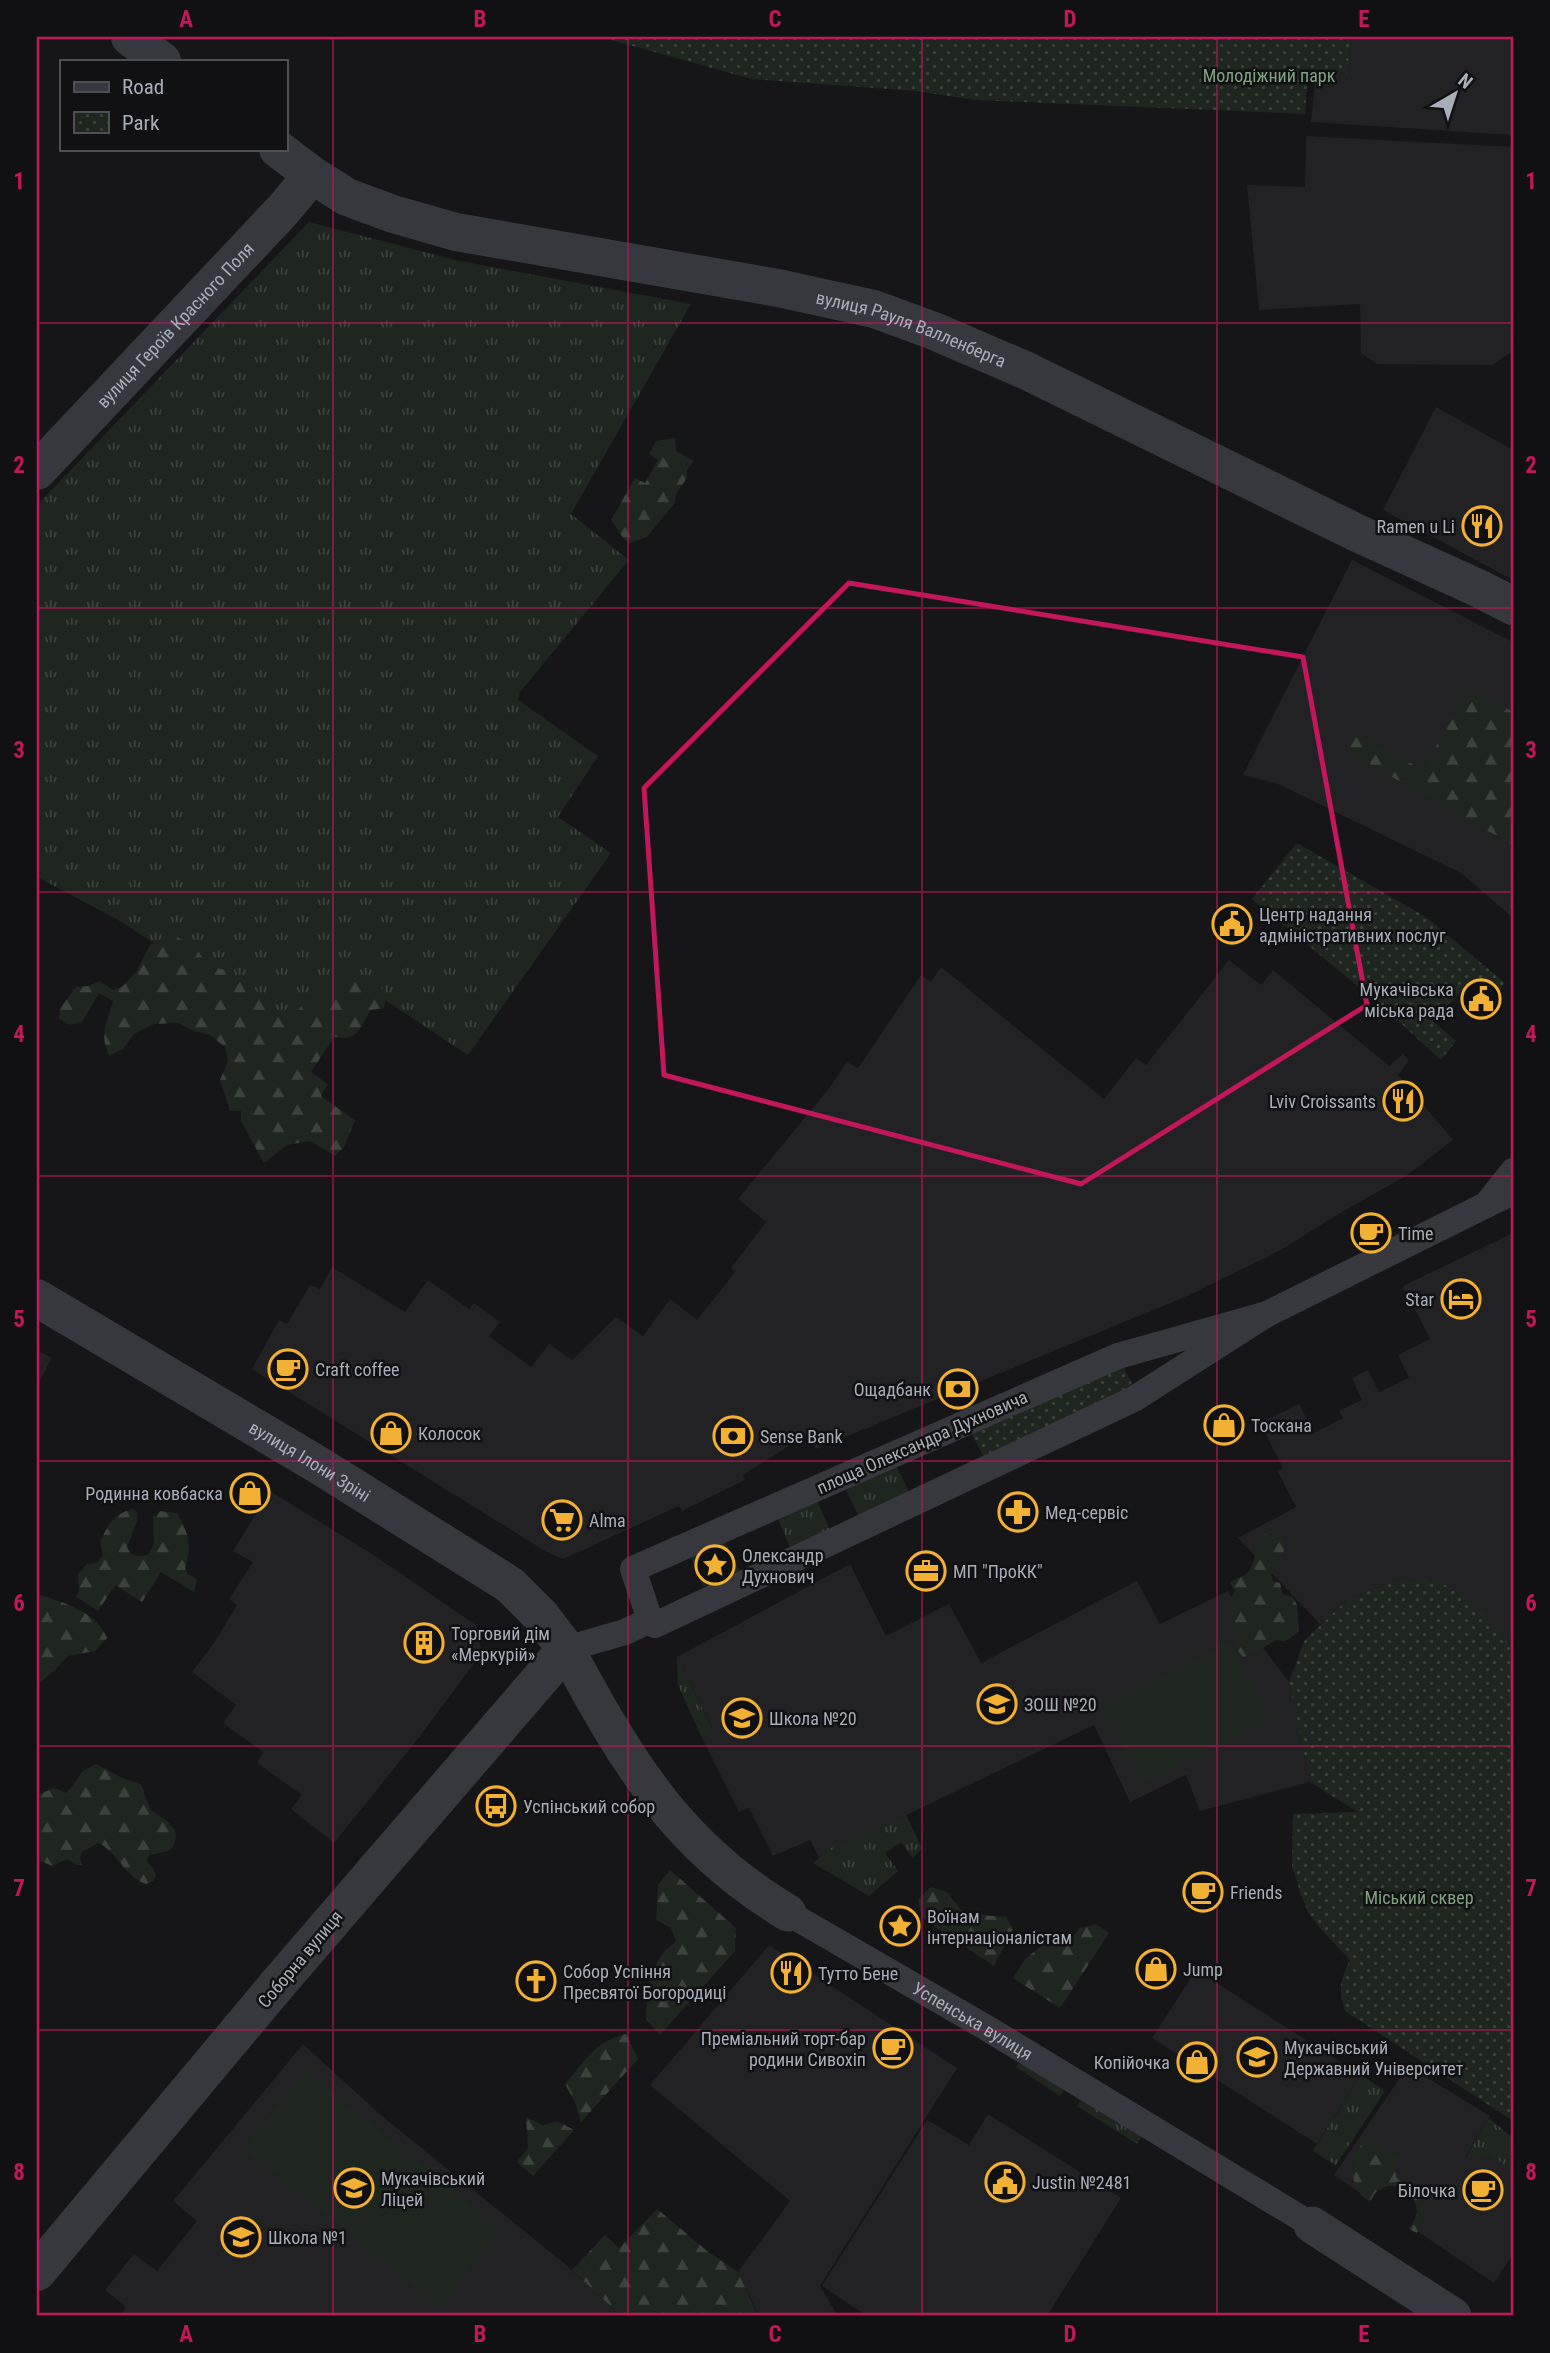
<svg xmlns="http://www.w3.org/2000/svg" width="1550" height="2353" viewBox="0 0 1550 2353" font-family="'Roboto Condensed',sans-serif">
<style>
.built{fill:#222225}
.grass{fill:url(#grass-tufts)}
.forest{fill:url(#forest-firs)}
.park{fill:url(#park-dots)}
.pitch{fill:#1e261f}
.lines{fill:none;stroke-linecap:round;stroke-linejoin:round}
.pedestrian{stroke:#37383d;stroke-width:26}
.minor{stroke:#37383d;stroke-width:37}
.tertiary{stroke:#37383d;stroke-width:38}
.marked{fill:none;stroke:#c2185b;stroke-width:5;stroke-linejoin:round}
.grid{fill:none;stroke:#c2185b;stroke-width:2;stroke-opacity:0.55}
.labels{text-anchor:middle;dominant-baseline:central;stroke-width:5;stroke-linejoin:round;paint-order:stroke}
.park-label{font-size:18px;fill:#7fa381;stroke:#111113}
.street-label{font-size:18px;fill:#a8adb8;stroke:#111113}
.poi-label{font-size:18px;fill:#a8adb8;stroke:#111113;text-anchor:start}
.neatline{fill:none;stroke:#c2185b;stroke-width:2.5}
.grid-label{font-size:23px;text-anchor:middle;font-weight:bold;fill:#c2185b}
</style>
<defs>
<pattern id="grass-tufts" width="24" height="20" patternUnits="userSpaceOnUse" patternTransform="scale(1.75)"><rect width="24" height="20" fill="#1e261f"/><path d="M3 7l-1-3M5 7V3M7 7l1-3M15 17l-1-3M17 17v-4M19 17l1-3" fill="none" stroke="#3c433d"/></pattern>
<pattern id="forest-firs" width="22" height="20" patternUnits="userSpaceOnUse" patternTransform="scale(1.75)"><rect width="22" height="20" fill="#1e261f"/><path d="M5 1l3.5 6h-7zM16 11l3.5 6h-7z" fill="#3c433d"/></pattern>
<pattern id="park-dots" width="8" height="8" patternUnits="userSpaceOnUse" patternTransform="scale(1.75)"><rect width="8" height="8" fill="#1e261f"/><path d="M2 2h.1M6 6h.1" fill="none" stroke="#3c433d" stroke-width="1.8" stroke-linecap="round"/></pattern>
</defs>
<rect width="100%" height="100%" fill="#161618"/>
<!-- built -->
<g class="built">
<path d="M1351 37H1513V135L1311 122 1316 70 1347 73Z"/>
<path d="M1306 136 1513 147V351L1492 365 1377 364 1361 353 1360 304 1259 310 1247 185 1305 187Z"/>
<path d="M1436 407 1513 450V580L1383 510Z"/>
<path d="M1352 560 1513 642V918L1461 873 1278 784 1243 775Z"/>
<path d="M1229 960 1261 985 1273 970 1389 1066 1403 1054 1409 1061 1398 1075 1453 1140 1406 1176 1340 1213 1281 1250 1185 1297 816 1449 809 1433 743 1475 745 1480 682 1511 679 1506 563 1559 545 1551 252 1369 279 1320 287 1324 310 1285 320 1289 332 1267 405 1312 428 1280 469 1309 474 1303 500 1322 489 1336 531 1367 549 1344 572 1360 616 1317 643 1336 670 1299 697 1320 735 1272 731 1268 766 1222 738 1199 830 1087 847 1062 858 1068 921 975 931 982 941 967 1104 1099 1136 1058 1146 1065Z"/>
<path d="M1513 1233V1662L1508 1640 1436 1579 1390 1582 1345 1602 1321 1625 1238 1538 1296 1507 1278 1472 1283 1468 1260 1423 1299 1404 1314 1433 1343 1418 1339 1411 1362 1400 1352 1378 1368 1370 1379 1392 1409 1378 1398 1355 1430 1339 1403 1286Z"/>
<path d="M37 1350 52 1358 37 1386Z"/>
<path d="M270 1491 372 1554 476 1625 482 1653 417 1740 334 1843 291 1809 302 1795 257 1763 263 1752 223 1723 236 1705 192 1672 214 1643 237 1605 229 1599 253 1562 233 1551Z"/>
<path d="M850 1564 886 1636 949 1604 981 1663 1137 1581 1160 1624 1228 1591 1249 1629 1289 1682 1310 1782 1200 1811 1186 1775 1130 1802 1094 1725 819 1857 810 1840 773 1856 749 1808 739 1812 701 1736 713 1729 677 1657Z"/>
<path d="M769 1945 957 2068 820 2286 838 2316H759L738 2272 790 2201 650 2085Z"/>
<path d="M1196 1970 1361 2075 1317 2144 1152 2038Z"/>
<path d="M303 2044 383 2117 564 2263 621 2316H119L126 2307 105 2290 134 2254 157 2271 197 2221 173 2201Z"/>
<path d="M1408 2066 1490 2116 1465 2158 1482 2154 1499 2161 1513 2172V2254L1494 2283 1411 2227 1417 2212 1416 2203 1407 2191 1392 2185 1383 2188 1377 2191 1371 2200 1334 2175Z"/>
<path d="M988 2114 1121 2198 1047 2316H867L822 2286 927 2120 969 2145Z"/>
</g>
<!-- grass -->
<g class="grass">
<path d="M309 222 455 260 691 304 571 514 629 560 520 692 518 700 598 756 558 817 611 853 468 1055 350 977 305 1041 120 921 37 877V505Z"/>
<path d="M893 1459 912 1498 861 1522 843 1483Z"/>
<path d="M814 1494 833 1537 793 1554 775 1512Z"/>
<path d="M725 1541 739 1571 703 1587 690 1556Z"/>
<path d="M677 1657 713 1730 701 1736 678 1685Z"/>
<path d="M906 1815 922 1848 913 1858 901 1842 885 1853 898 1871 869 1896 813 1863 831 1848Z"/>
<path d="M1030 2044 1075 2072 1060 2096 1016 2067Z"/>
<path d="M1361 2075 1385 2091 1336 2165 1313 2151Z"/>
<path d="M1092 2082 1144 2133 1137 2144 1077 2106Z"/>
<path d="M1489 2118 1513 2138V2172L1499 2161 1482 2154 1465 2159Z"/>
</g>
<!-- forest -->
<g class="forest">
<path d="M675 438 676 451 694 461 687 470V478L677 492 674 504 647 537 629 543C620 537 618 528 611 520L635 478 645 483 658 460 649 454 656 441Z"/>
<path d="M1468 688 1513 712V845L1346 751 1356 733 1423 770Z"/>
<path d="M172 934 195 947 208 965 228 971 254 989 279 1012 297 1011 307 1000 326 991 335 979 343 975 371 976 386 993 384 1008 371 1010C358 1029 360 1041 334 1037L311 1072 328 1084 321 1096 355 1120 344 1147 335 1156 310 1141 287 1145 264 1163 241 1121V1111H230L220 1080 228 1061 225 1047 210 1035 194 1031 178 1023 154 1024 134 1034 123 1049 109 1056C99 1033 107 1024 113 1001L99 993 82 1022 69 1025 59 1019 60 1008 76 987 88 986 100 981 113 990 122 987 136 972 150 945Z"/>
<path d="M133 1509 137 1512V1521L127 1547 131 1554 137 1556 148 1555 154 1544 153 1517 160 1511 177 1513C189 1535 192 1543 185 1568L188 1574 197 1579 194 1592 161 1572 142 1602 115 1585 98 1611 76 1597 79 1591 78 1574 87 1564 97 1563 103 1555 100 1542C108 1525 113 1514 133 1509Z"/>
<path d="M1270 1531C1299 1541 1278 1559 1271 1574L1273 1581 1280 1583 1283 1595 1292 1596 1297 1605 1299 1630C1291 1638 1289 1643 1277 1640 1265 1645 1255 1655 1243 1657L1233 1645 1237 1637C1228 1616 1222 1614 1235 1591L1230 1583C1236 1577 1244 1578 1249 1571 1261 1553 1247 1545 1270 1531Z"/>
<path d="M37 1594C64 1603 95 1610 107 1638L95 1651 68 1656 55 1670 37 1685Z"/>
<path d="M96 1764 122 1778 141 1784 150 1809 167 1821 175 1830 176 1838 173 1847 168 1851 149 1855 147 1862 153 1868 156 1876 153 1881 146 1884C124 1876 120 1855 99 1843L83 1851 80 1858 82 1865H76L67 1859 52 1866 37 1859V1795L54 1788 67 1793 83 1771Z"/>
<path d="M670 1870 736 1928 735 1951 660 2035 646 2019C647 1990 650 1958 676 1942L671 1928 656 1920 658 1885Z"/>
<path d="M931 1887 947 1892 961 1910 982 1915 1006 1917 1013 1929 994 1966 922 1918 918 1899Z"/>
<path d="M1096 1924 1109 1933 1060 2008 1013 1978 1026 1958 1043 1945 1065 1947 1080 1928Z"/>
<path d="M626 2034 638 2059 581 2122 575 2102 565 2084C586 2060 594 2042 626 2034Z"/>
<path d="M526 2117 543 2125 557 2121 574 2130 533 2176 517 2162 528 2148Z"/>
<path d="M1366 2136 1401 2157 1396 2164V2177L1399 2180 1409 2181 1415 2185 1418 2197 1424 2205 1425 2212 1417 2233 1409 2229C1412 2224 1416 2219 1417 2213 1418 2193 1392 2176 1376 2192 1373 2195 1372 2198 1370 2202 1344 2185 1353 2158 1366 2136Z"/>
<path d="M657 2209 706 2250 738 2272 758 2316H621L572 2270 605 2235 619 2248Z"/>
</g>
<!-- park -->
<g class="park">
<path d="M600 37H1351L1347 73 1308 69 1305 114 976 100 915 91 752 79Z"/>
<path d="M1297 843 1426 917 1505 983 1493 997 1472 978 1434 1022 1456 1041 1441 1060 1383 1007 1252 899Z"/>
<path d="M1118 1356 1138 1396 989 1467 966 1423Z"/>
<path d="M1436 1579 1475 1604 1508 1640 1513 1662V2121L1345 2011C1338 1989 1340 1981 1350 1960L1320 1928 1309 1914 1301 1895 1292 1866 1293 1814 1358 1812 1310 1782 1289 1682 1304 1641 1345 1602 1390 1582Z"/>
</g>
<!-- pitch -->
<g class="pitch">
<path d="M1230 1640 1271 1719 1143 1785 1102 1706Z"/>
<path d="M306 2070 502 2230 439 2308 243 2148Z"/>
</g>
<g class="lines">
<!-- pedestrian -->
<g class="pedestrian">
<path d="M1513 1171 1486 1205 1513 1192"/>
<path d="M1267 1314 1134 1399 655 1625 650 1620 633 1569 1118 1356Z"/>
<path d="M1267 1314 1486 1205"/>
<path d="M566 1649 625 1632 650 1620"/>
<path id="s1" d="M788 1913 985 2027 1312 2225"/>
</g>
<!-- minor -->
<g class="minor">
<path d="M566 1649C626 1760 676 1846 788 1913"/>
<path d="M1312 2225 1453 2316"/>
</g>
<!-- tertiary -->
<g class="tertiary">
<path d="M130 37 162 61"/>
<path id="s2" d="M278 149 312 175 347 197 393 214 456 232 778 288 874 309 934 331 1027 371 1355 532 1480 589 1513 606"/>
<path id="s3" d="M37 471 283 210 312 175"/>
<path id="s4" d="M37 1298 320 1466 510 1585 541 1616 566 1649 276 1986 37 2272"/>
</g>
</g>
<!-- marked area -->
<path class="marked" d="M849 583 1303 657 1367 1005 1081 1184 664 1075 644 788Z"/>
<!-- grid -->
<path class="grid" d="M333 37V2316M628 37V2316M922 37V2316M1217 37V2316M37 323H1513M37 608H1513M37 892H1513M37 1176H1513M37 1461H1513M37 1746H1513M37 2030H1513"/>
<!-- icons -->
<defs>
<g id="restaurant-ring" transform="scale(2.0125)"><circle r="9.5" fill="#111113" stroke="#f2b134" stroke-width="1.5"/><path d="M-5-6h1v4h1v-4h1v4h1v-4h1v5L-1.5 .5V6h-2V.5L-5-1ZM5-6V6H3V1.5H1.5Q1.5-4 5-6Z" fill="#f2b134"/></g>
<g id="civic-ring" transform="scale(2.0125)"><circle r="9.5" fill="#111113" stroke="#f2b134" stroke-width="1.5"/><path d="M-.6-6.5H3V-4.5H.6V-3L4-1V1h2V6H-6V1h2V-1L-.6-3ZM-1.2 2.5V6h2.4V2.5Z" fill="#f2b134"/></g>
<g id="cafe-ring" transform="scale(2.0125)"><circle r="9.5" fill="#111113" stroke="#f2b134" stroke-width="1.5"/><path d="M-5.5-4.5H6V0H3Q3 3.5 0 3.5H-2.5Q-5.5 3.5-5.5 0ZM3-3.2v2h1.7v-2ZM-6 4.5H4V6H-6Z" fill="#f2b134"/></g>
<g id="hotel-ring" transform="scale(2.0125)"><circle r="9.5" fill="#111113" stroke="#f2b134" stroke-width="1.5"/><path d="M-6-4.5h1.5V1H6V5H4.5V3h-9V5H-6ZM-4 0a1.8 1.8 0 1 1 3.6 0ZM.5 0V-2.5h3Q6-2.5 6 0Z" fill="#f2b134"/></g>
<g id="bank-ring" transform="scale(2.0125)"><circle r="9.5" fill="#111113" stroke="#f2b134" stroke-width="1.5"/><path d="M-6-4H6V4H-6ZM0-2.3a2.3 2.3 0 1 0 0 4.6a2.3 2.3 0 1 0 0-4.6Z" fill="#f2b134"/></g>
<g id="shop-ring" transform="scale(2.0125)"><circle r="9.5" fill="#111113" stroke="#f2b134" stroke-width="1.5"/><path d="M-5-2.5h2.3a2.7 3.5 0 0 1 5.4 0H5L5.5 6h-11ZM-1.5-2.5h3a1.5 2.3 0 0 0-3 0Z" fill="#f2b134"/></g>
<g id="pharmacy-ring" transform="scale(2.0125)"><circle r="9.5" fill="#111113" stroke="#f2b134" stroke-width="1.5"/><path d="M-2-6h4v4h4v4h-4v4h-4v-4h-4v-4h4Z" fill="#f2b134"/></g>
<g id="supermarket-ring" transform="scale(2.0125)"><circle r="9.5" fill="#111113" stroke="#f2b134" stroke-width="1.5"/><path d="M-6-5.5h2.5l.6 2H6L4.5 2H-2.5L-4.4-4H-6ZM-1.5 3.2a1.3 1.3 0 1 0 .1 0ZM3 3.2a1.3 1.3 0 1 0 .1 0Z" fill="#f2b134"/></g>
<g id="sight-ring" transform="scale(2.0125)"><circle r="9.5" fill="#111113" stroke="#f2b134" stroke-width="1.5"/><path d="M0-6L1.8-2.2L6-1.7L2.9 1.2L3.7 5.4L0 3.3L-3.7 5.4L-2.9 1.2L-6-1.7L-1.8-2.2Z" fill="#f2b134"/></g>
<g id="office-ring" transform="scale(2.0125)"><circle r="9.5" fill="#111113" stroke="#f2b134" stroke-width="1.5"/><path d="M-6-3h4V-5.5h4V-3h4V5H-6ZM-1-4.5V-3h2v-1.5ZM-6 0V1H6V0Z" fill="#f2b134"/></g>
<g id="building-ring" transform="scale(2.0125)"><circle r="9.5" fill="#111113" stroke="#f2b134" stroke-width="1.5"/><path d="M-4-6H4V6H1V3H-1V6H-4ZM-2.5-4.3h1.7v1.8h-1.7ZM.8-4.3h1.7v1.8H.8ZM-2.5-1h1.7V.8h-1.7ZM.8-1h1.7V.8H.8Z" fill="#f2b134"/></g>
<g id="school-ring" transform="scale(2.0125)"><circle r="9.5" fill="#111113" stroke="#f2b134" stroke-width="1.5"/><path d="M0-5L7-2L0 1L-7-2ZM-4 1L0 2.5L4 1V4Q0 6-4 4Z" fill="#f2b134"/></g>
<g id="bus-ring" transform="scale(2.0125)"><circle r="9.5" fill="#111113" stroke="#f2b134" stroke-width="1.5"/><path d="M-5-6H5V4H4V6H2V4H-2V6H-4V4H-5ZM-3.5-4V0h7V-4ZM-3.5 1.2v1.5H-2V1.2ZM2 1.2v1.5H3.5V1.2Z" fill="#f2b134"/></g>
<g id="church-ring" transform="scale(2.0125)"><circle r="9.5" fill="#111113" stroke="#f2b134" stroke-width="1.5"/><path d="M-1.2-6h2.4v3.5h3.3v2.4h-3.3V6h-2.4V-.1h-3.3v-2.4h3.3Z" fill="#f2b134"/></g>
<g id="university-ring" transform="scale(2.0125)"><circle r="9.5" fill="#111113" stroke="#f2b134" stroke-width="1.5"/><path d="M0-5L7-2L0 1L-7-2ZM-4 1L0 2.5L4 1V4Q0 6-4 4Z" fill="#f2b134"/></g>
</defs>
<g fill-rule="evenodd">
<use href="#restaurant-ring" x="1482" y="526"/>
<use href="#civic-ring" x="1232" y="924"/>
<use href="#civic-ring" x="1481" y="999"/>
<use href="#restaurant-ring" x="1403" y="1101"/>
<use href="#cafe-ring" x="1371" y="1233"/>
<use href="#hotel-ring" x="1461" y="1299"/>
<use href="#cafe-ring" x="288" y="1369"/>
<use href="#bank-ring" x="958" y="1389"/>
<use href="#shop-ring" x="1224" y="1425"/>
<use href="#shop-ring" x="391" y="1433"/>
<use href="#bank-ring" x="733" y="1436"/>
<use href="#shop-ring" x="250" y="1493"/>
<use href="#pharmacy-ring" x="1018" y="1512"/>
<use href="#supermarket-ring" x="562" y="1520"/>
<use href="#sight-ring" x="715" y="1565"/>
<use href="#office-ring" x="926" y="1571"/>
<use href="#building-ring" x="424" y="1643"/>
<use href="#school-ring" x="997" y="1704"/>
<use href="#school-ring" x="742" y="1718"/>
<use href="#bus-ring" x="496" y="1806"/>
<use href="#cafe-ring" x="1203" y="1892"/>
<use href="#sight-ring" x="900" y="1926"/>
<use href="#shop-ring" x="1156" y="1969"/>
<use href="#restaurant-ring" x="791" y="1973"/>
<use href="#church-ring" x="536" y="1981"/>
<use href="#cafe-ring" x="893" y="2048"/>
<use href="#university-ring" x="1257" y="2057"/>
<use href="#shop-ring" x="1197" y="2062"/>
<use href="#civic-ring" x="1005" y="2182"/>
<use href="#school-ring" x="354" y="2188"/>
<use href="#cafe-ring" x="1483" y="2190"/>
<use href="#school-ring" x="241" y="2237"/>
</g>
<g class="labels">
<!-- park labels -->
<g class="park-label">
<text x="1269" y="75">Молодіжний парк</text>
<text x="1419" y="1897">Міський сквер</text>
</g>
<!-- street labels -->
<g class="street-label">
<text stroke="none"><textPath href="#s3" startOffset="201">вулиця Героїв Красного Поля</textPath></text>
<text stroke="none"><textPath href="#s2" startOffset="665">вулиця Рауля Валленберга</textPath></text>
<text transform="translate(922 1442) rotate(-24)">площа Олександра Духновича</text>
<text stroke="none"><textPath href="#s4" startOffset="318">вулиця Ілони Зріні</textPath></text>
<text transform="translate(300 1959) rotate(-50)">Соборна вулиця</text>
<text stroke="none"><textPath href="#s1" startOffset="214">Успенська вулиця</textPath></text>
</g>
<!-- poi labels -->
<g class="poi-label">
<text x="1455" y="526" text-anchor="end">Ramen u Li</text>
<text x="1259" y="914">Центр надання<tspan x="1259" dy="21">адміністративних послуг</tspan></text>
<text x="1454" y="989" text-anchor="end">Мукачівська<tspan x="1454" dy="21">міська рада</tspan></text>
<text x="1376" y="1101" text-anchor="end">Lviv Croissants</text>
<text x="1398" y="1233">Time</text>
<text x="1434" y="1299" text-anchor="end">Star</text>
<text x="315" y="1369">Craft coffee</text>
<text x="931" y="1389" text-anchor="end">Ощадбанк</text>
<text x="1251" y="1425">Тоскана</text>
<text x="418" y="1433">Колосок</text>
<text x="760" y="1436">Sense Bank</text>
<text x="223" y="1493" text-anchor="end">Родинна ковбаска</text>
<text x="1045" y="1512">Мед-сервіс</text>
<text x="589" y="1520">Alma</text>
<text x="742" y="1555">Олександр<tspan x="742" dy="21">Духнович</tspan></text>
<text x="953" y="1571">МП "ПроКК"</text>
<text x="451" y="1633">Торговий дім<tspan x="451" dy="21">«Меркурій»</tspan></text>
<text x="1024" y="1704">ЗОШ №20</text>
<text x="769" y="1718">Школа №20</text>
<text x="523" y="1806">Успінський собор</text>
<text x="1230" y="1892">Friends</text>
<text x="927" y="1916">Воїнам<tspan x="927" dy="21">інтернаціоналістам</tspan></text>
<text x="1183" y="1969">Jump</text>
<text x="563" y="1971">Собор Успіння<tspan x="563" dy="21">Пресвятої Богородиці</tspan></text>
<text x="818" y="1973">Тутто Бене</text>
<text x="866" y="2038" text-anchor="end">Преміальний торт-бар<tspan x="866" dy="21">родини Сивохіп</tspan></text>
<text x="1284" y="2047">Мукачівський<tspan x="1284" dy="21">Державний Університет</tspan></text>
<text x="1170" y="2062" text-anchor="end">Копійочка</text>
<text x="381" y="2178">Мукачівський<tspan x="381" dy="21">Ліцей</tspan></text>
<text x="1032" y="2182">Justin №2481</text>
<text x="1456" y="2190" text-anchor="end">Білочка</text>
<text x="268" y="2237">Школа №1</text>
</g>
</g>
<!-- border -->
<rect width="1550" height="2353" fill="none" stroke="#111113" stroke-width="77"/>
<!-- legend -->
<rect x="60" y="60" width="228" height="91" fill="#111113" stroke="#4d4f55" stroke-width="2"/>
<rect x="74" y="82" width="35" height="10" fill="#37383d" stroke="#4d4f55" stroke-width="2"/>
<text x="122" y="94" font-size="21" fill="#a8adb8">Road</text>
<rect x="74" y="112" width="35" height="21" fill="url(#park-dots)" stroke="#4d4f55" stroke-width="2"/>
<text x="122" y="130" font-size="21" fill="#a8adb8">Park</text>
<!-- north arrow -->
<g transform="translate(1455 94) rotate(39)" stroke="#111113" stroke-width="5" paint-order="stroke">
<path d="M0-5L12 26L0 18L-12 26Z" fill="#a8adb8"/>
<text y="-10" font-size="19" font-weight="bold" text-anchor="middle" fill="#a8adb8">N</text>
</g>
<rect x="38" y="38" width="1474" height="2276" class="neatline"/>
<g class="grid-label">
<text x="186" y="27">A</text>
<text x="480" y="27">B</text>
<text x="775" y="27">C</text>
<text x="1070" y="27">D</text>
<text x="1364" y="27">E</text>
<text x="19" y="189">1</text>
<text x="1531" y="189">1</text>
<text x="19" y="473">2</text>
<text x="1531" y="473">2</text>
<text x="19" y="758">3</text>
<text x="1531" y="758">3</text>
<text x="19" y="1042">4</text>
<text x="1531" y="1042">4</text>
<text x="19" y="1327">5</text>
<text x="1531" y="1327">5</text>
<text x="19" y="1611">6</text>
<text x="1531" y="1611">6</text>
<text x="19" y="1896">7</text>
<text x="1531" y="1896">7</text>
<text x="19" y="2180">8</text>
<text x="1531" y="2180">8</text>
<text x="186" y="2342">A</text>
<text x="480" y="2342">B</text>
<text x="775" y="2342">C</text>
<text x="1070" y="2342">D</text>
<text x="1364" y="2342">E</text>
</g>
</svg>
